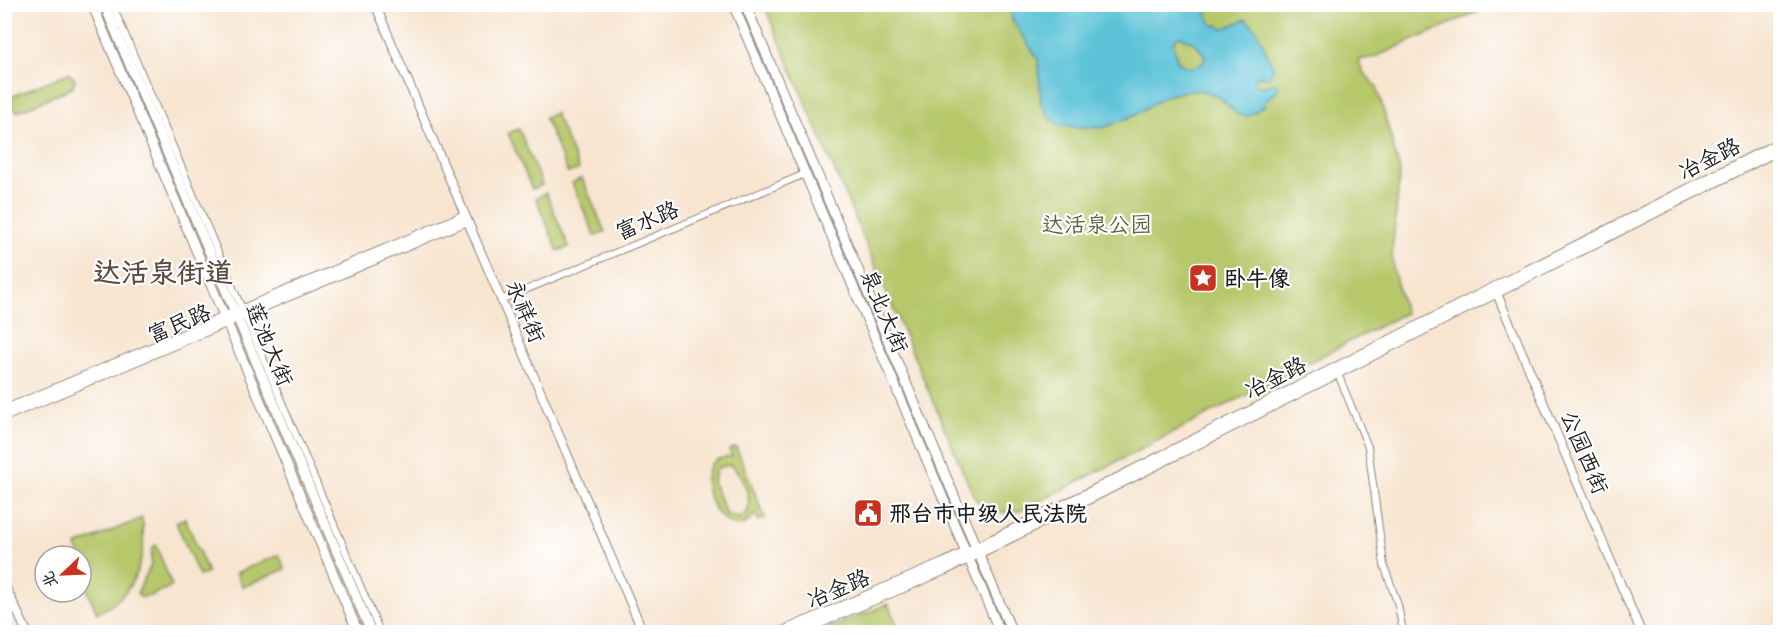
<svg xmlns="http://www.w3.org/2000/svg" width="1785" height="637" viewBox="0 0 1785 637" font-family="'Patrick Hand','LXGW WenKai TC',sans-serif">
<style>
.green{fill:#b6c86b;stroke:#697244;stroke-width:1.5;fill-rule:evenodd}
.water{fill:#5bc3d8;stroke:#3c707a;stroke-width:1.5;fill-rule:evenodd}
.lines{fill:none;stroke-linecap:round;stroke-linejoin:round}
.minor-casing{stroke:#8a8076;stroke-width:8}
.tertiary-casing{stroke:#8a8076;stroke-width:10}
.secondary-casing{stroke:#8a8076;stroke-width:11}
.minor{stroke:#fff;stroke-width:6}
.tertiary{stroke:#fff;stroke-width:8}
.secondary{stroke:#fff;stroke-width:9}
.labels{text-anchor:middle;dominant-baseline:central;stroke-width:4.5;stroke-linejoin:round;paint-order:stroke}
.street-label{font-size:22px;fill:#1c1c1c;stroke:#fff}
.park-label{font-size:22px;fill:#5a613c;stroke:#fff}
.poi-label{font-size:22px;font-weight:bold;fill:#1c1c1c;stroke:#fff;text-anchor:start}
.district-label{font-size:28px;font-weight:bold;fill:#594b3e;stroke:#fff}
</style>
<rect width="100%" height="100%" fill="#fff"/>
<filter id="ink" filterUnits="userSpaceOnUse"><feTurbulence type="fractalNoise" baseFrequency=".0167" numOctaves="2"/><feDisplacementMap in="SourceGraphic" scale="12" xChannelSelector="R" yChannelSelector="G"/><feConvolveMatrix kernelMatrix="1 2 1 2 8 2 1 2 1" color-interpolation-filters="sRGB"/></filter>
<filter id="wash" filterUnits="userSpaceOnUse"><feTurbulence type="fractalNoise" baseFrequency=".008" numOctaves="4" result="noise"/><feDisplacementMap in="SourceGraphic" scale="24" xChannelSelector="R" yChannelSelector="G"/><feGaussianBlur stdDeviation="1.35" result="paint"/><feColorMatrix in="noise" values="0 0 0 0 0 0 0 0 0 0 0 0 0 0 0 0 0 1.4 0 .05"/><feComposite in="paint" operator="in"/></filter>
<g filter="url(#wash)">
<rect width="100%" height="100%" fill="#f7e5d0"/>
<!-- green -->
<g class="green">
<path d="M1487 4 1488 7 1375 57 1358 60 1363 72 1377 87 1400 171 1392 252 1393 269 1405 313 1025 509C1006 516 984 513 973 495L764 5Z"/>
<path d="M68 73 75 79 72 88 17 112 12 108 11 97Z"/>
<path d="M555 113 579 169 568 173 545 118Z"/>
<path d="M519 129 542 185 532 189 508 133Z"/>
<path d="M582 178 605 232 595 236 572 183Z"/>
<path d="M546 193 569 247 558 251 536 198Z"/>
<path d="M736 447 765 518 759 521 755 514C725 559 675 455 732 457L729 450ZM729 465C742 471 753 499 747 513L739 518 726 514 713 482 717 468Z"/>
<path d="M142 518C148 558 135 596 97 613L81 576 83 563 76 546Z"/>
<path d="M185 518 208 573 199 576 176 522Z"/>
<path d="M156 545 172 586 150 596 140 597 137 593 151 565 152 548Z"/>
<path d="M279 555 285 569 243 587 236 573Z"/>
<path d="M888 604 900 632H821Z"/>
</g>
<!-- water -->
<path class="water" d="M1011 5H1202L1213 26 1218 25 1223 29 1246 19 1256 29 1274 69 1269 77 1257 76 1254 80 1256 85 1262 87 1275 83 1278 85 1277 91 1267 99 1264 106 1248 116 1238 115 1219 97 1208 92 1191 90 1165 96 1135 115 1103 128 1061 126 1051 120 1041 103 1038 59 1012 20ZM1180 36 1196 44 1205 57 1203 64 1188 68 1178 62 1173 44 1176 38Z"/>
</g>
<g filter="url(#ink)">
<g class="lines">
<!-- minor casing -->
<g class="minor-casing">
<g id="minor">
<path d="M112 4 380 632"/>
<path d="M501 300 805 174"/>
<path d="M1338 374 1368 447 1384 565 1398 605 1403 632"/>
</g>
</g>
<!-- tertiary casing -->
<g class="tertiary-casing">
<g id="tertiary">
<path d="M375 4 643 632"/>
<path d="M1495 289 1641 632"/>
<path d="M4 410 465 215"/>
<path d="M4 417 467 221"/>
<path d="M4 584 27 632"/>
<path d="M780 632 943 563 1085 494 1780 142"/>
<path d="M799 632 946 570 1088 500 1780 150"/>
</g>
</g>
<!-- secondary casing -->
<g class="secondary-casing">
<g id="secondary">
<path d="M92 4 358 632"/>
<path d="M104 4 371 632"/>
<path d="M733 4 1000 632"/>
<path d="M745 4 1012 632"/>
</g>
</g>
<!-- minor -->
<use href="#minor" class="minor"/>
<!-- tertiary -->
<use href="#tertiary" class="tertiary"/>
<!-- secondary -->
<use href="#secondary" class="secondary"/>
</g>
</g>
<!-- icons -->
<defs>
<g id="sight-square" transform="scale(1.5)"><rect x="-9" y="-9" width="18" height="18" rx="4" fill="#c8321e" stroke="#fff"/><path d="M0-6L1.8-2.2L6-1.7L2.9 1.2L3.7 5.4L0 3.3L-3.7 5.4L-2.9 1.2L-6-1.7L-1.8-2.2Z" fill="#fff"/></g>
<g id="civic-square" transform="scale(1.5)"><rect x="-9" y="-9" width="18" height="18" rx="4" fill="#c8321e" stroke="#fff"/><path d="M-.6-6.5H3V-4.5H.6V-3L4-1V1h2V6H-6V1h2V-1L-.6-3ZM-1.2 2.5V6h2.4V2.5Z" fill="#fff"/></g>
</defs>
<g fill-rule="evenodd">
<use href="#sight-square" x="1203" y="278"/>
<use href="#civic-square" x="868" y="513"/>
</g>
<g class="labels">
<!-- street labels -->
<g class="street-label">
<text transform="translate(1709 158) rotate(-27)">冶金路</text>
<text transform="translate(647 220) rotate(-23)">富水路</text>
<text transform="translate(526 311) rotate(67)">永祥街</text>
<text transform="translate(885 311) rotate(67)">泉北大街</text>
<text transform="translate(179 323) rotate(-23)">富民路</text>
<text transform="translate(270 344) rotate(67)">莲池大街</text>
<text transform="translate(1275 377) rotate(-27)">冶金路</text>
<text transform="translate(1585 452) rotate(67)">公园西街</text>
<text transform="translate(838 588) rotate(-23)">冶金路</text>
</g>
<!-- park labels -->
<g class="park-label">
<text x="1097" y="224">达活泉公园</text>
</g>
<!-- poi labels -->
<g class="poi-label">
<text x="1224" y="278">卧牛像</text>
<text x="889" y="513">邢台市中级人民法院</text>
</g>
<!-- district labels -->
<g class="district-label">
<text x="163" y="272">达活泉街道</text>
</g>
</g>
<!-- margin -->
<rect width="1785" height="637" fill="none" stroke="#fff" stroke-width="24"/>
<!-- north arrow -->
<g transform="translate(63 574) rotate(247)"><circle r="28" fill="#ffffff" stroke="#a4a4a4" stroke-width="1.5"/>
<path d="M0-4.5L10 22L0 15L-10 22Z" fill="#c8321e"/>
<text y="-9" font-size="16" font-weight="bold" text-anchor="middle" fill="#1c1c1c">北</text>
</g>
</svg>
